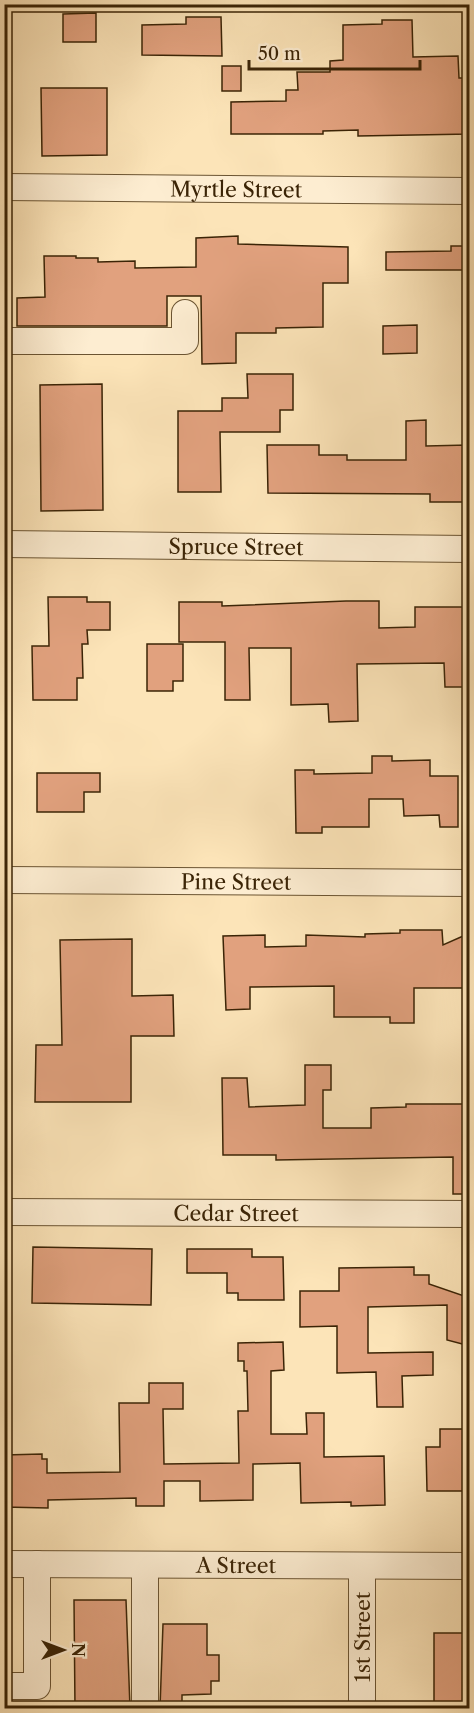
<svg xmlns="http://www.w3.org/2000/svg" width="474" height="1713" viewBox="0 0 474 1713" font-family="'Libre Caslon Text',serif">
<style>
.building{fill:#e1a17e;stroke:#3b2406;stroke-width:1.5}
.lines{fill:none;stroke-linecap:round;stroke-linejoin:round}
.minor-casing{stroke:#6b5432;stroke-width:28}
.minor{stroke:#fdedd1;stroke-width:26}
.labels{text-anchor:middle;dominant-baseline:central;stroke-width:4.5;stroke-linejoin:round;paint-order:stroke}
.street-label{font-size:21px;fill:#3b2406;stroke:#fdedd1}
</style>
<rect width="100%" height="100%" fill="#fce4b8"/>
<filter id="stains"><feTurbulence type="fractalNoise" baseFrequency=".00333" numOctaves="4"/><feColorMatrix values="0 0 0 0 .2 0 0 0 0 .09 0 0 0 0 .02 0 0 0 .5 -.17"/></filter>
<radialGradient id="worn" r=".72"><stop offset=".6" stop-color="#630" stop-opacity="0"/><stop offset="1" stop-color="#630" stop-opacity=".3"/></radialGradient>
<!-- building -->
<g class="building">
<path d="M96 13V42H63V14Z"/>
<path d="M186 17H221L222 56 142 55V25L186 24Z"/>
<path d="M382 20H412L413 57 458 56 459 78H470V134L358 136V130L323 131V134H231V102L286 101V90H298L297 72H330V61L343 60V25L382 24Z"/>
<rect x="222" y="66" width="19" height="25"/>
<path d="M41 88H107V155L42 156Z"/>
<path d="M238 236V244L348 247V283H323V327L276 328V333H236V363L202 364 201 296H167V326H17V298L45 297 44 256H76V258H98V262L135 261V268L196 267V238Z"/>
<path d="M451 246H470V270H386V252L451 251Z"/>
<path d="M417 325V353L383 354V326Z"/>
<path d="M247 374H293V410H280V432H220L221 492H178V411H222V398H248Z"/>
<path d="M102 384 103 510 41 511 40 385Z"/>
<path d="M426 420V446L468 445V502H430V494L268 493 267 445H319V455H347V460H406V421Z"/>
<path d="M48 597H87V602H110V630H87L88 644H82L83 678H77V700H33L32 646H49Z"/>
<path d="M346 601H379V628L415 627V607H470V687H445L444 663 357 664 358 721 329 722 328 704 291 705V648H249L250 700H225V642H179V602H222V606Z"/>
<path d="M147 644H183V681H173V691H147Z"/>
<path d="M372 756H392V761L430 760V776H458V827H440L439 815 404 816 403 799H369V827H322V833H296L295 770H314V774L372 773Z"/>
<path d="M37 773H100V792H84V812H37Z"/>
<path d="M400 930H442L443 945 470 933V988H414V1023H390V1017H334V986L250 987V1009L226 1010 223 936 265 935V947L306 946V935L365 937V934L400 933Z"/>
<path d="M132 939V996L173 995 174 1036H131V1102H35L36 1045H62L60 940Z"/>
<path d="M305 1065H331V1090H323V1128H371V1108L406 1107V1104H470V1194H453V1157L276 1160V1155H223L222 1078H247L249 1107 305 1105Z"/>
<path d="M33 1247 152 1249 151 1305 32 1303Z"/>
<path d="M187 1249H252V1257H283L284 1300H238V1293H227V1273H187Z"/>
<path d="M414 1267V1275H429V1284L470 1298V1346L447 1340V1305L368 1307V1353L433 1352V1375L402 1376 403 1407H377L376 1372 337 1373V1326L300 1327V1291H339V1268Z"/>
<path d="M283 1342 284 1370 271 1371V1434H307L306 1413H324V1457L384 1456 385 1505 351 1506V1502L301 1503 300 1463 253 1464V1500L200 1501V1481H164V1506H136V1498L48 1500V1508L4 1507V1455L42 1454V1459H47V1473L120 1472 119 1403H149V1383H183V1409H163L164 1464 239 1463 238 1411H248L247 1371H244V1361H238V1343Z"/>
<path d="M440 1429H469L470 1491H427L426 1447H440Z"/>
<path d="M74 1600H126L130 1708H75Z"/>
<path d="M163 1624H207V1655H219V1681H211V1694L182 1695V1708H160Z"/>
<rect x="434" y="1633" width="36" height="75"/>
</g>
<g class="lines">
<!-- minor casing -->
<g class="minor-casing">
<g id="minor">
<path id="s1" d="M4 187 470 191"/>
<path d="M4 341H185V313"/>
<path id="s2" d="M4 544 470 549"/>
<path id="s3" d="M4 880 470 883"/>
<path id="s4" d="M4 1212 470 1214"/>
<path id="s5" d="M4 1564 470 1566"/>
<path d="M145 1565V1708"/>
<path d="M4 1686H37V1564"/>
<path d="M362 1708V1566"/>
</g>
</g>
<!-- minor -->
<use href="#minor" class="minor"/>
</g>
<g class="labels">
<!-- street labels -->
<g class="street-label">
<text stroke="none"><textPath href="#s1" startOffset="232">Myrtle Street</textPath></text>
<text stroke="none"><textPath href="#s2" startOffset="232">Spruce Street</textPath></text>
<text stroke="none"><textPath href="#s3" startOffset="232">Pine Street</textPath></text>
<text stroke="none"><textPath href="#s4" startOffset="232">Cedar Street</textPath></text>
<text stroke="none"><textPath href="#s5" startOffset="232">A Street</textPath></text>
<text transform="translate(362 1637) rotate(-90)">1st Street</text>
</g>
</g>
<!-- margin -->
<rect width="474" height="1713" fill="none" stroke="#fce4b8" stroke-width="24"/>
<rect x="6" y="6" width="462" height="1701" fill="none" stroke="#3b2406" stroke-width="3"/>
<rect x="12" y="12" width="450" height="1689" fill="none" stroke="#3b2406" stroke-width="1.5"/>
<!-- north arrow -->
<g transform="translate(63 1650) rotate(90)" stroke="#fdedd1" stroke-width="4.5" paint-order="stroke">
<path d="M0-4.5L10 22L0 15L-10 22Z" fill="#3b2406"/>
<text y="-9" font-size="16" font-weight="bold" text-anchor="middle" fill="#3b2406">N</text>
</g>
<!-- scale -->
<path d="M249 60v9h171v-9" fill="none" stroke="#3b2406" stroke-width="3"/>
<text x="258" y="60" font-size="18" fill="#3b2406" stroke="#fdedd1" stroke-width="4.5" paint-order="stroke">50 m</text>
<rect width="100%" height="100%" filter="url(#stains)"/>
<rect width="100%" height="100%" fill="url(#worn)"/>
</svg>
